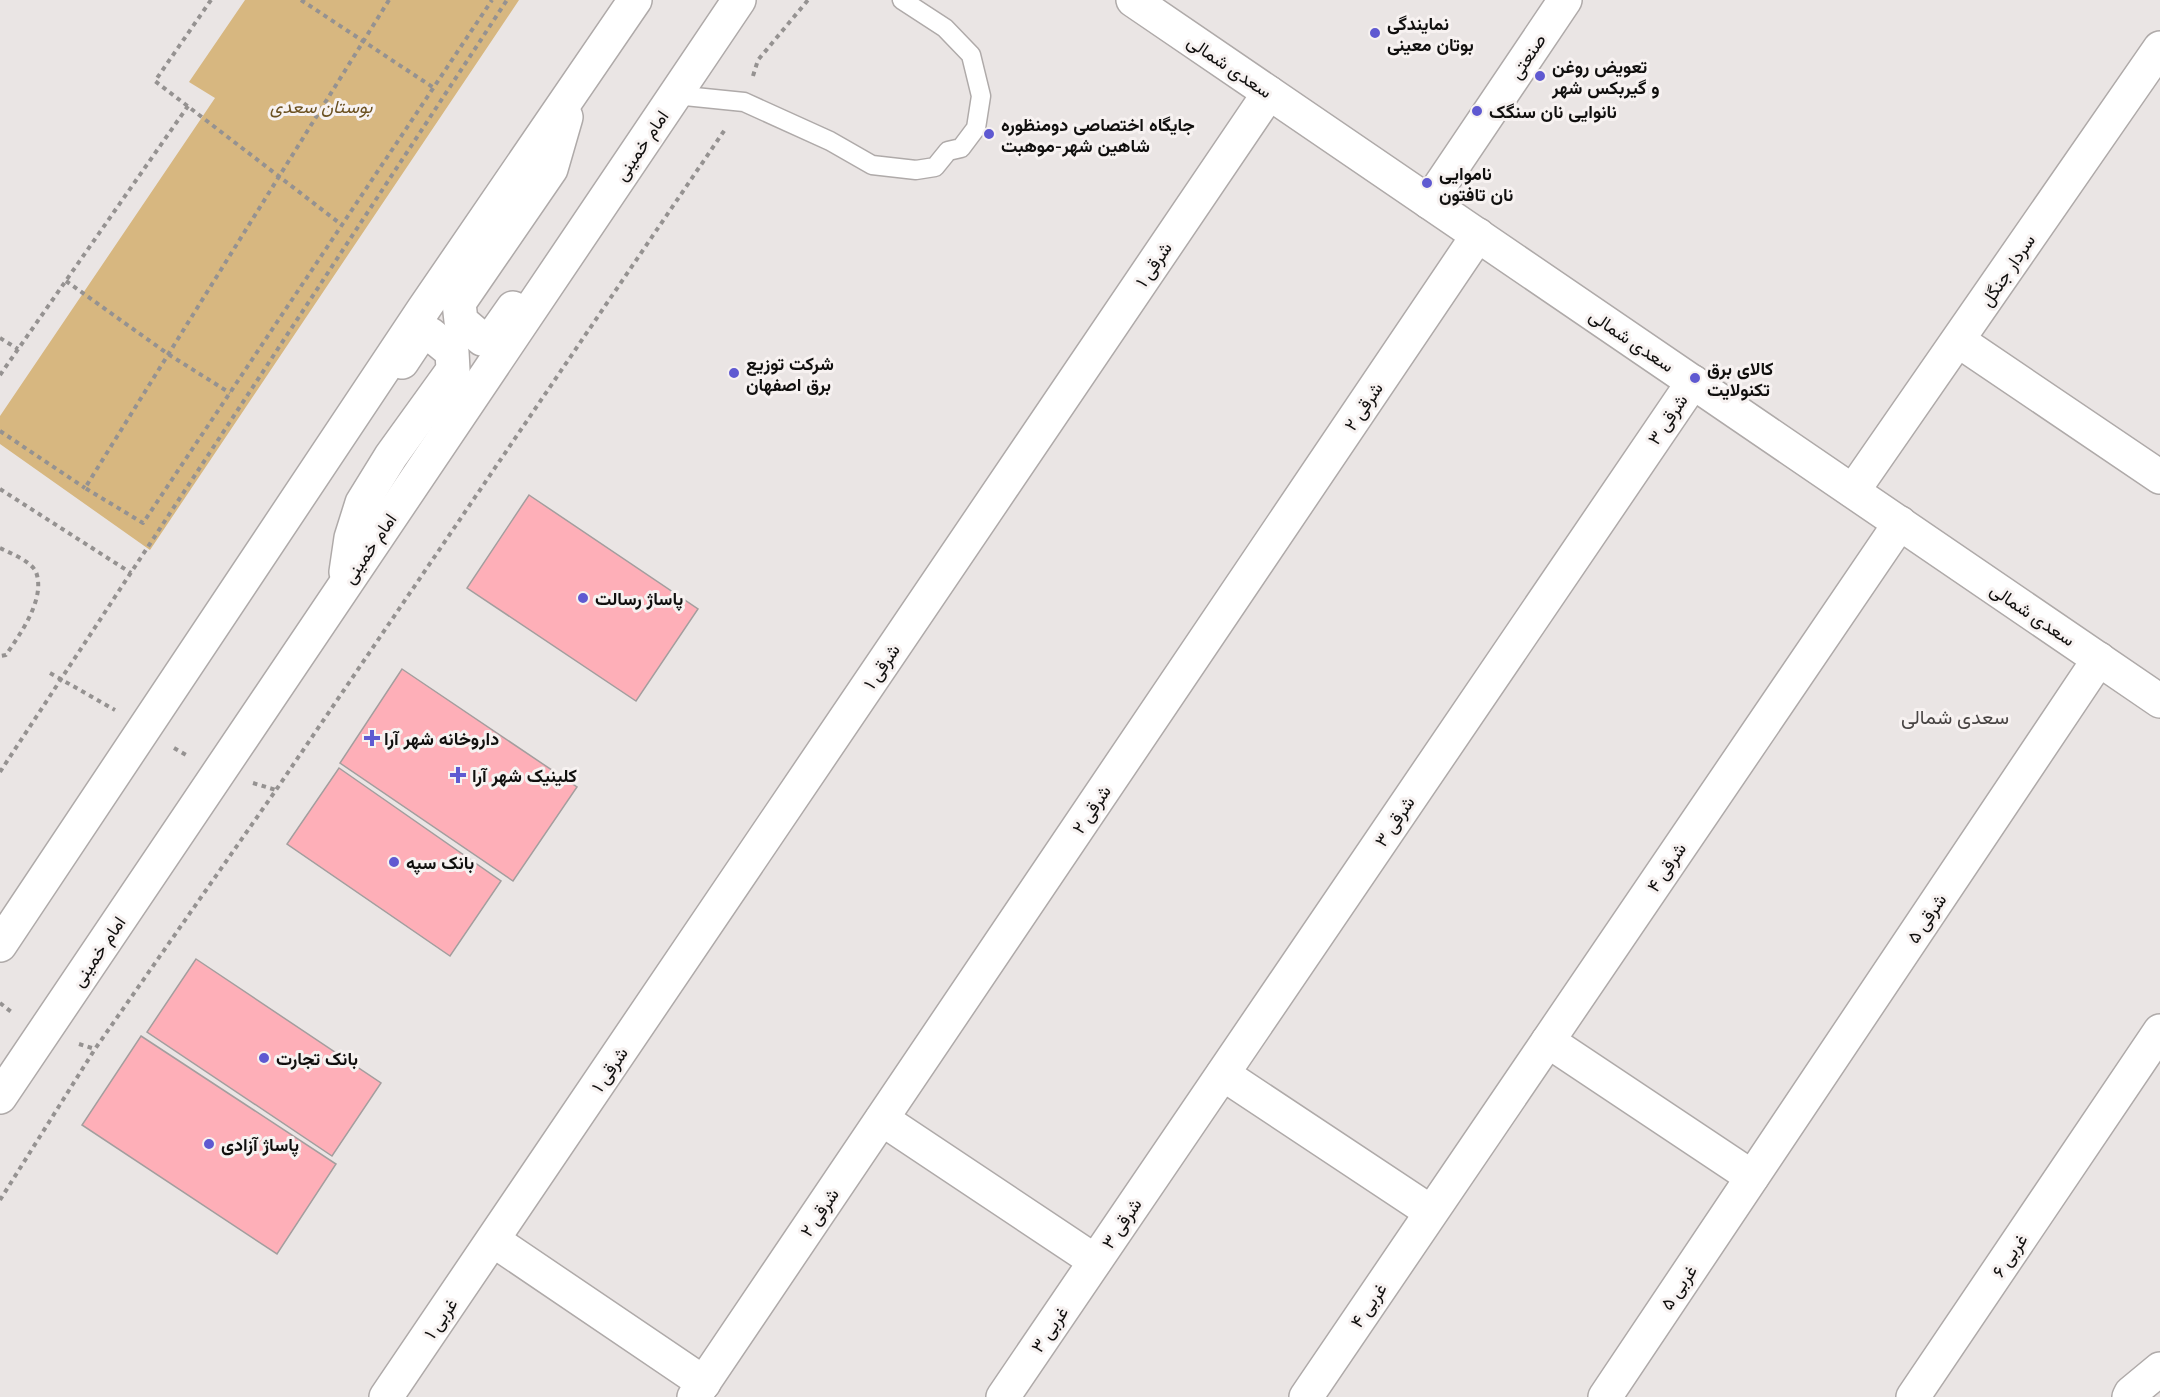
<svg xmlns="http://www.w3.org/2000/svg" width="2160" height="1397" viewBox="0 0 2160 1397" font-family="'PT Serif',Vazirmatn,serif">
<style>
.green{fill:#d7b780}
.building{fill:#feafb8;stroke:#a39e9e;stroke-width:1.5}
.lines{fill:none;stroke-linecap:round;stroke-linejoin:round}
.service-casing{stroke:#afaaa9;stroke-width:21}
.minor-casing{stroke:#afaaa9;stroke-width:36}
.tertiary-casing{stroke:#afaaa9;stroke-width:36}
.secondary-casing{stroke:#afaaa9;stroke-width:36}
.primary-casing{stroke:#afaaa9;stroke-width:36}
.path{stroke:#959291;stroke-width:4;stroke-dasharray:4.5 4.5;stroke-linecap:butt}
.service{stroke:#fff;stroke-width:18}
.minor{stroke:#fff;stroke-width:33}
.tertiary{stroke:#fff;stroke-width:33}
.secondary{stroke:#fff;stroke-width:33}
.primary{stroke:#fff;stroke-width:33}
.poi-dot{fill:#5f59d1;stroke:#f7f2f1;stroke-width:2}
.labels{text-anchor:middle;dominant-baseline:central;stroke-width:6;stroke-linejoin:round;paint-order:stroke}
.poi-label{font-size:18px;font-weight:bold;fill:#100f0e;stroke:#f7f2f1;text-anchor:start}
.street-label{font-size:18px;fill:#100f0e;stroke:#f7f2f1}
.park-label{font-size:18px;font-style:italic;fill:#6b5121;stroke:#f7f2f1}
.neighbourhood-label{font-size:20px;fill:#484443;stroke:#f7f2f1}
</style>
<rect width="100%" height="100%" fill="#eae5e4"/>
<!-- green -->
<path class="green" d="M245 0H519L150 550 0 444V416L215 98 189 82Z"/>
<!-- building -->
<g class="building">
<path d="M529 495 698 609 636 701 467 588Z"/>
<path d="M402 669 577 787 513 881 340 763Z"/>
<path d="M339 768 501 881 450 956 287 844Z"/>
<path d="M196 959 381 1083 332 1156 147 1032Z"/>
<path d="M141 1036 336 1164 277 1254 82 1125Z"/>
</g>
<g class="lines">
<!-- service casing -->
<g class="service-casing">
<path id="service" d="M675 95 744 102 830 141 872 165 916 170 935 167 948 151 961 148 976 128 981 96 971 55 945 28 902 0"/>
</g>
<!-- minor casing -->
<g class="minor-casing">
<g id="minor">
<path d="M1959 341 2160 477"/>
<path d="M1548 1041 1752 1177"/>
<path d="M1223 1074 1431 1212"/>
<path d="M882 1119 1095 1261"/>
<path d="M493 1240 704 1383"/>
<path d="M386 1397 1269 93"/>
<path d="M694 1397 1478 235"/>
<path d="M1003 1397 1693 382"/>
<path d="M1306 1397 1900 523"/>
<path d="M1605 1397 2099 659"/>
<path d="M1913 1397 2160 1031"/>
<path d="M2129 1397 2131 1393 2160 1369"/>
</g>
</g>
<!-- tertiary casing -->
<g class="tertiary-casing">
<g id="tertiary">
<path d="M1429 202 1565 0"/>
<path d="M1853 491 2160 48"/>
</g>
</g>
<!-- secondary casing -->
<g class="secondary-casing">
<path id="secondary" d="M1133 0 2160 701"/>
</g>
<!-- primary casing -->
<g class="primary-casing">
<g id="primary">
<path d="M513 308 494 335 482 339 461 321 459 303 551 169 566 117"/>
<path d="M346 572 351 538 362 503 391 456 453 370 452 352 430 334 418 338 402 362"/>
<path d="M0 945 423 310 635 0"/>
<path d="M0 1097 739 0"/>
</g>
</g>
<!-- path -->
<g class="path">
<path d="M211 0 155 81 342 225"/>
<path d="M301 0 434 88"/>
<path d="M389 0 85 488 143 523 492 0"/>
<path d="M753 76 758 60 808 0"/>
<path d="M66 281 168 354 230 393"/>
<path d="M0 338 18 349"/>
<path d="M0 375 188 106"/>
<path d="M0 431 85 488"/>
<path d="M0 489 131 573"/>
<path d="M0 548C10 553 31 561 36 572 46 599 20 634 6 655L0 656"/>
<path d="M50 673 115 710"/>
<path d="M174 748 188 756"/>
<path d="M0 772 507 0"/>
<path d="M253 783 276 790"/>
<path d="M0 1003 14 1014"/>
<path d="M79 1044 95 1049"/>
<path d="M0 1200 95 1049 276 790 726 128"/>
</g>
<!-- service -->
<use href="#service" class="service"/>
<!-- minor -->
<use href="#minor" class="minor"/>
<!-- tertiary -->
<use href="#tertiary" class="tertiary"/>
<!-- secondary -->
<use href="#secondary" class="secondary"/>
<!-- primary -->
<use href="#primary" class="primary"/>
</g>
<!-- markers -->
<g class="poi-dot">
<circle cx="1375" cy="33" r="6"/>
<circle cx="1540" cy="76" r="6"/>
<circle cx="1477" cy="111" r="6"/>
<circle cx="989" cy="134" r="6"/>
<circle cx="1427" cy="183" r="6"/>
<circle cx="734" cy="373" r="6"/>
<circle cx="1695" cy="378" r="6"/>
<circle cx="583" cy="598" r="6"/>
<path d="M369 729h6v6h6v6h-6v6h-6v-6h-6v-6h6z"/>
<path d="M455 766h6v6h6v6h-6v6h-6v-6h-6v-6h6z"/>
<circle cx="394" cy="862" r="6"/>
<circle cx="264" cy="1058" r="6"/>
<circle cx="209" cy="1144" r="6"/>
</g>
<g class="labels">
<!-- poi labels -->
<g class="poi-label">
<text x="1387" y="23">نمایندگی<tspan x="1387" dy="21">بوتان معینی</tspan></text>
<text x="1552" y="66">تعویض روغن<tspan x="1552" dy="21">و گیربکس شهر</tspan></text>
<text x="1489" y="111">نانوایی نان سنگک</text>
<text x="1001" y="124">جایگاه اختصاصی دومنظوره<tspan x="1001" dy="21">شاهین شهر-موهبت</tspan></text>
<text x="1439" y="173">ناموایی<tspan x="1439" dy="21">نان تافتون</tspan></text>
<text x="746" y="363">شرکت توزیع<tspan x="746" dy="21">برق اصفهان</tspan></text>
<text x="1707" y="368">کالای برق<tspan x="1707" dy="21">تکنولایت</tspan></text>
<text x="595" y="598">پاساژ رسالت</text>
<text x="384" y="738">داروخانه شهر آرا</text>
<text x="472" y="775">کلینیک شهر آرا</text>
<text x="406" y="862">بانک سپه</text>
<text x="276" y="1058">بانک تجارت</text>
<text x="221" y="1144">پاساژ آزادی</text>
</g>
<!-- street labels -->
<g class="street-label">
<text transform="translate(1527 56) rotate(-56)">صنعتی</text>
<text transform="translate(1230 66) rotate(34)">سعدی شمالی</text>
<text transform="translate(641 145) rotate(-56)">امام خمینی</text>
<text transform="translate(1153 264) rotate(-56)">۱ شرقی</text>
<text transform="translate(2007 270) rotate(-56)">سردار جنگل</text>
<text transform="translate(1632 340) rotate(34)">سعدی شمالی</text>
<text transform="translate(1363 406) rotate(-56)">۲ شرقی</text>
<text transform="translate(1667 419) rotate(-56)">۳ شرقی</text>
<text transform="translate(369 548) rotate(-56)">امام خمینی</text>
<text transform="translate(2033 614) rotate(34)">سعدی شمالی</text>
<text transform="translate(881 666) rotate(-56)">۱ شرقی</text>
<text transform="translate(1091 809) rotate(-56)">۲ شرقی</text>
<text transform="translate(1394 821) rotate(-56)">۳ شرقی</text>
<text transform="translate(1666 867) rotate(-56)">۴ شرقی</text>
<text transform="translate(1926 918) rotate(-56)">۵ شرقی</text>
<text transform="translate(98 951) rotate(-56)">امام خمینی</text>
<text transform="translate(609 1069) rotate(-56)">۱ شرقی</text>
<text transform="translate(819 1212) rotate(-56)">۲ شرقی</text>
<text transform="translate(1121 1223) rotate(-56)">۳ شرقی</text>
<text transform="translate(2009 1255) rotate(-56)">۶ غربی</text>
<text transform="translate(1678 1287) rotate(-56)">۵ غربی</text>
<text transform="translate(1368 1305) rotate(-56)">۴ غربی</text>
<text transform="translate(440 1318) rotate(-56)">۱ غربی</text>
<text transform="translate(1049 1329) rotate(-56)">۳ غربی</text>
</g>
<!-- park labels -->
<g class="park-label">
<text x="321" y="106">بوستان سعدی</text>
</g>
<!-- neighbourhood labels -->
<g class="neighbourhood-label">
<text x="1955" y="716">سعدی شمالی</text>
</g>
</g>
</svg>
